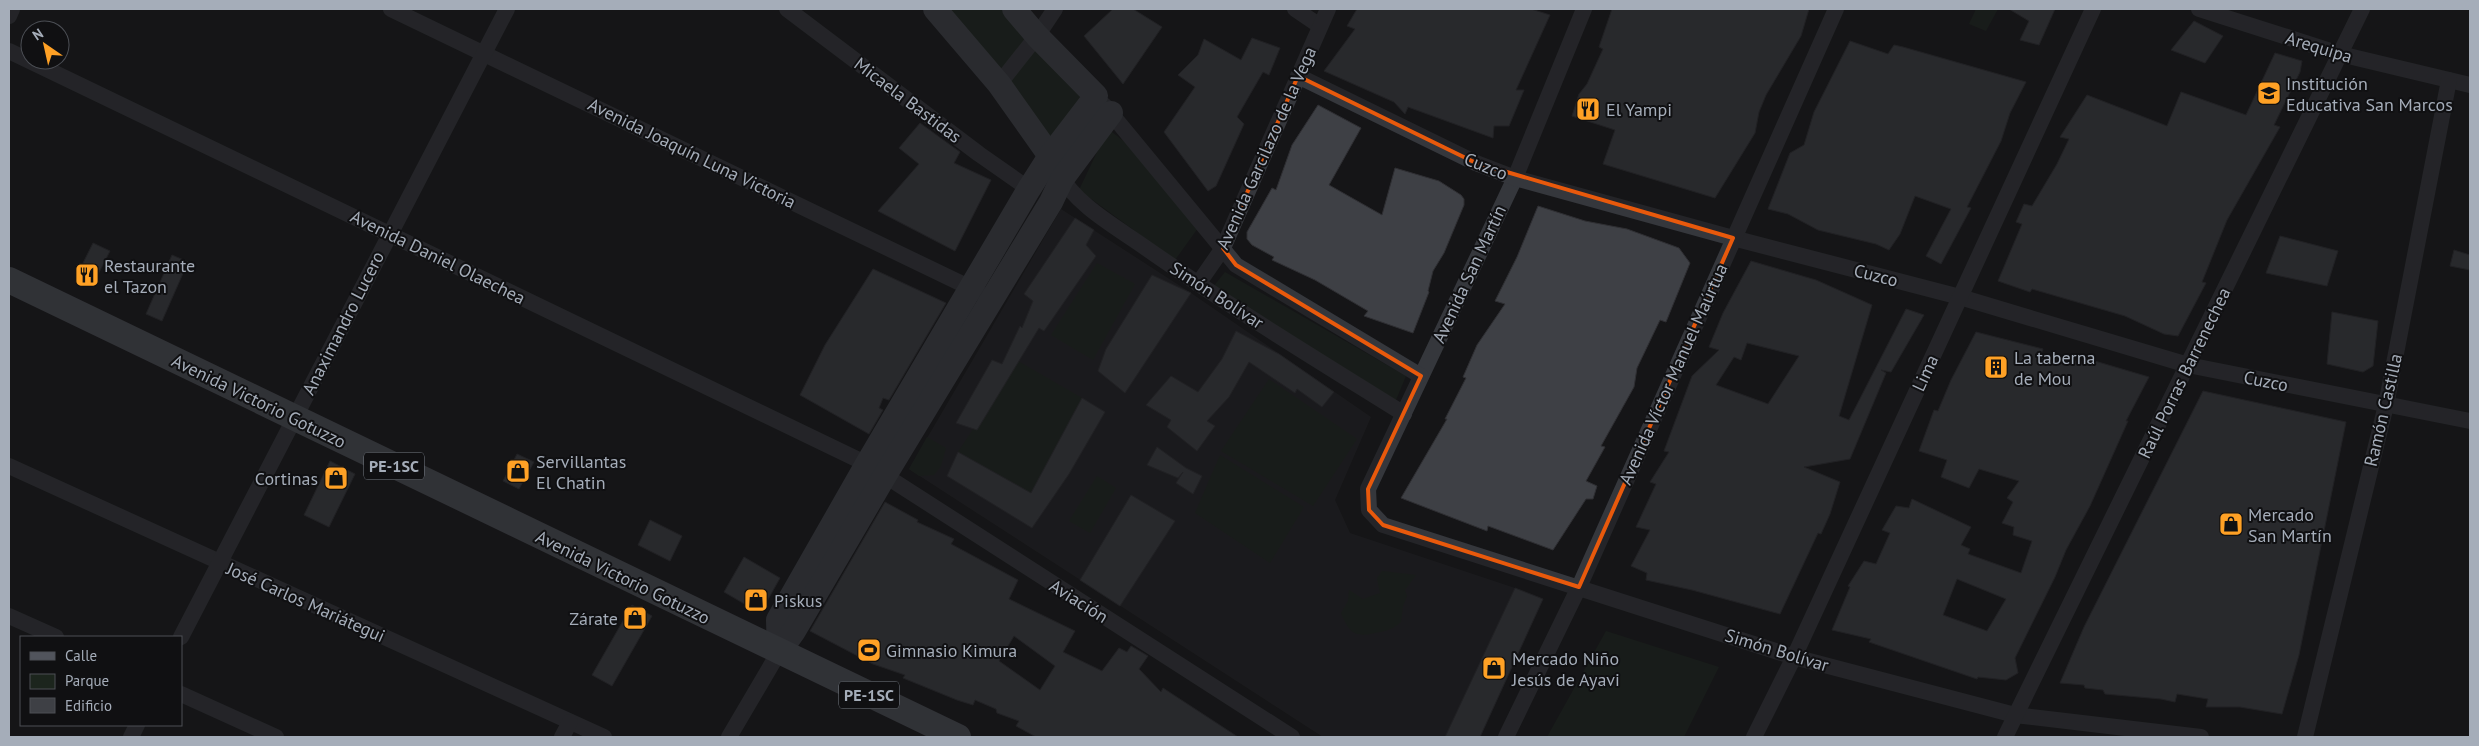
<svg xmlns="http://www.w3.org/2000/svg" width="2479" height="746" viewBox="0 0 2479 746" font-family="'PT Sans',sans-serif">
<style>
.built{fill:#212124}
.green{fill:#1c251d}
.building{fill:#3e4045;stroke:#2f2f33;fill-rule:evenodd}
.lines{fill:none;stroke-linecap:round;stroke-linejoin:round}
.street{stroke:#35373c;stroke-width:16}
.secondary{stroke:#43464d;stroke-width:24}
.primary{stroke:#51545c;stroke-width:26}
.marked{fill:none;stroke:#e8590c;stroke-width:4;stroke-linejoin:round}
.labels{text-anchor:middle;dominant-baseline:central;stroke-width:4;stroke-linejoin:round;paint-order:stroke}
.shield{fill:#101012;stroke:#787e87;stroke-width:1}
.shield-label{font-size:16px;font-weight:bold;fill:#a5adb9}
.street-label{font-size:18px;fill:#a5adb9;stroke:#101012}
.poi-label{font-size:18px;fill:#a5adb9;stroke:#101012;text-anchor:start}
</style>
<rect width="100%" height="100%" fill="#151517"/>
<!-- built -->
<path class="built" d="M1061 209 1191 293 1371 417 1335 500 1350 533 1515 588 1445 737H1323L909 469Z"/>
<!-- green -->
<g class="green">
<path d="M932 9H1024L1096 96 1050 156Z"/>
<path d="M1976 9H1998L1986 31 1969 24Z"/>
<path d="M1108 129 1126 143 1198 228 1175 260 1079 190Z"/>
<path d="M1097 263 1135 284 1093 360 1051 335Z"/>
<path d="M1225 272 1406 376 1396 400 1213 287Z"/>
<path d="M1018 361 1082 398 1027 500 1026 490 958 452Z"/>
<path d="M1269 379 1357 439 1313 506 1221 451Z"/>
<path d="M927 437 946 448 941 466 934 475 919 476 909 469Z"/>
<path d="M1220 455 1304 507 1270 563 1195 513Z"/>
<path d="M1097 476 1116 488 1090 533 1069 521Z"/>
<path d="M1382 571 1416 575 1405 590 1407 596 1403 606 1401 622C1394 628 1390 630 1380 632 1357 637 1351 637 1341 613L1348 601 1349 590 1363 599 1380 593 1377 578Z"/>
<path d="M1606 631 1719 667 1684 737H1547Z"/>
</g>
<!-- building -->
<g class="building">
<path d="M1113 9H1133L1162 27 1123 84 1084 36Z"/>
<path d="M1357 9H1531L1550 15 1516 90H1524L1509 126H1494L1493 138 1408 107 1405 114 1394 102 1324 71 1355 29 1347 26Z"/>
<path d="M1612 9H1809L1801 36 1766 95 1759 112 1755 133 1715 198 1603 164 1615 130 1572 116 1579 94 1587 84 1603 49 1599 47Z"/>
<path d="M2009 9H2055L2039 45 2020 40 2029 21Z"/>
<path d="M2194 21 2223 36 2205 63 2171 50Z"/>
<path d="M1252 38 1280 48 1269 75 1263 72 1237 117 1244 124 1216 186 1208 191 1164 132 1195 87 1178 75 1198 55 1204 39 1241 60Z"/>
<path d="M1850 41 1888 54 1894 45 1903 47 2026 82 2010 113 2001 141 1967 207 1971 208 1941 264 1926 256 1951 209 1915 196 1900 234 1889 250 1876 244 1818 230 1788 214 1768 209 1790 153 1804 145 1814 112Z"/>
<path d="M2275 53 2302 61 2300 72 2274 125 2280 127 2227 220 2202 282 2206 283 2178 336 2164 334 2125 316 2032 289 2030 292 1998 281 2022 224 2016 222 2024 204 2032 206 2057 164 2069 139 2060 137 2087 95 2167 126 2181 92 2246 115Z"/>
<path d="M1318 105 1361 128 1329 185 1382 215 1395 168 1439 181 1461 195 1464 199V205L1444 253 1433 271 1428 291 1429 292 1413 333 1364 316 1368 311 1315 280 1272 260 1274 257 1252 245 1247 239V232L1272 188 1276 190 1292 145Z"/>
<path d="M920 123 960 152 954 163 991 180 955 251 878 211 919 164 899 148Z"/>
<path d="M1538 206 1585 221 1627 229 1679 248 1690 263 1666 322 1660 320 1637 368 1634 387 1601 446 1605 447 1586 481 1597 486 1593 499H1586L1553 550 1488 526 1487 531 1401 498 1447 419H1445L1466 378 1463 377 1477 345 1505 304 1495 301 1517 257Z"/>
<path d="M1075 218 1094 230 1086 245 1096 256 1044 331 1039 328 977 430 956 423 992 360 1002 364 1020 326 1022 328 1033 301 1024 294Z"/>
<path d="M2280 236 2338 251 2327 286 2266 273Z"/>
<path d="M93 243 110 251 92 286 76 277Z"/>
<path d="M2454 250 2470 255V270L2450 266Z"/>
<path d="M172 255 188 262 162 321 146 314Z"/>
<path d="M1751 261 1816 280 1872 305 1839 416 1849 420 1906 309 1924 315 1891 372 1881 370 1886 373 1850 459 1804 467 1840 482 1830 514 1821 534 1818 533 1780 614 1692 590 1646 580 1647 573 1631 566 1650 530 1636 527 1656 484 1650 482 1669 452 1664 451 1692 376 1719 350 1709 347 1723 313ZM1747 343 1799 356 1768 404 1716 385 1734 357 1741 360Z"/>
<path d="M873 269 946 303 889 400 883 398 879 408 883 410 869 434 800 395 825 345Z"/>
<path d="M1152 275 1191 293 1125 393 1098 371 1106 349Z"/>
<path d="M2332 312 2378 321 2373 366 2363 372 2327 364Z"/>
<path d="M1236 331 1279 354 1334 392 1322 407 1297 389 1295 393 1249 362 1229 397 1207 421 1215 426 1197 451 1167 427 1171 420 1146 405 1171 376 1198 392 1222 359Z"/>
<path d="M1976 332 2043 349 2041 354 2081 362 2088 359 2149 377 2126 421H2128L2090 506 2066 550 2055 577 2015 658 2018 673 2006 680 1978 677 1977 679 1869 642 1871 639 1832 630 1850 587 1848 586 1864 561 1876 564 1890 533 1882 530 1896 506 1909 508 1912 499 1971 527 1961 545 1970 549 1968 554 2021 573 2032 541 2013 535 2014 527 2002 523 2013 502 2007 498 2019 481 1979 469 1969 488 1941 477 1947 460 1919 451 1934 410 1938 411 1951 380ZM1957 579 2006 599 1987 631 1943 615Z"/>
<path d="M2203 391 2346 422 2299 655 2282 714 2240 707H2206L2208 699 2177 694 2175 702 2161 699 2105 694 2103 690 2085 688 2084 685 2060 683 2084 627Z"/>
<path d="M1082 398 1105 412 1069 474 1032 528 947 476 958 452 1031 493Z"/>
<path d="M1157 447 1186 468 1202 476 1193 494 1176 483 1183 472 1178 478 1147 465Z"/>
<path d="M517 454 534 462 519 489 503 481Z"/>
<path d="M330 461 355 474 329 527 304 515Z"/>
<path d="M1131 495 1175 521 1120 606 1080 580Z"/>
<path d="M885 502 918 520 917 522 954 539 951 544 1018 580 1009 599 1075 631 1063 652 1102 671 1119 648 1127 652 1131 646 1148 656 1139 669 1161 692 1163 688 1238 737H1036L1016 726 1019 721 997 713 996 709 975 700 973 705 957 700 903 678 905 675 873 664 810 631ZM1014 636 1055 666 1040 690 999 661Z"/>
<path d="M650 520 682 536 670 561 638 545Z"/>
<path d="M744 557 780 578 766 603 755 610 724 592Z"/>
<path d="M1515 588 1543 599 1480 737H1445Z"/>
<path d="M632 605 652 616 612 686 592 675Z"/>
</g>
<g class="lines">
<!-- street -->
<g class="street">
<path d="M391 9 979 292"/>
<path d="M787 9 979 154 1029 189"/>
<path d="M1295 9 1320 26"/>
<path d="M1584 9 1515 178 1368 489 1369 510 1383 525 1794 657 2015 715 2201 737"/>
<path d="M2199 9 2340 54 2470 85"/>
<path d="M9 16 12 9"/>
<path d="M9 51 867 464 1292 737"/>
<path d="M1298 76 1476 163 1515 178 1733 238 1960 297 2188 365 2470 421"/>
<path d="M999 84 1037 36 1055 9"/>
<path d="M1104 105 1236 265 1421 376"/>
<path d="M1058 172C1076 205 1113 225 1143 246 1227 305 1316 359 1404 414"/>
<path d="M1198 284 1223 248 1328 9"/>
<path d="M9 466 604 737"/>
<path d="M9 616 56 637"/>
<path d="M181 637 507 9"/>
<path d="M181 694 276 737"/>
<path d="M131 737 137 725"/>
<path d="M562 737 570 722"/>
<path d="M729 737 779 652"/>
<path d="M1506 737 1579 587 1836 9"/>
<path d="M1754 737 1794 657 2093 9"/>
<path d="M2005 737 2362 9"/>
<path d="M2305 737 2386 405 2449 80"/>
</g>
<!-- secondary -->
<g class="secondary">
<path d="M935 9 999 84 1050 156"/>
<path d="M779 652 778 620 867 464 1029 189 1050 156 1096 96 1037 36 1014 9"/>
<path d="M779 652 794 631 884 477 1051 202 1062 179 1111 113"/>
</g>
<!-- primary -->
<path class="primary" d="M9 280 958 737"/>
</g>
<!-- marked area -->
<path d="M0 0H2479V746H0ZM1298 76 1476 163 1733 238 1579 587 1383 525 1369 510 1368 489 1421 376 1236 265 1223 248Z" fill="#151517" fill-opacity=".55" fill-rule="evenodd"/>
<path class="marked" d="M1298 76 1476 163 1733 238 1579 587 1383 525 1369 510 1368 489 1421 376 1236 265 1223 248Z"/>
<!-- icons -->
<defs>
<g id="school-square" transform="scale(1.25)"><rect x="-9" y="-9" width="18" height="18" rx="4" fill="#ffa125" stroke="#101012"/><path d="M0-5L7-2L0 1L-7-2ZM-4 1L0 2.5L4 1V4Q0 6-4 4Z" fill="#111"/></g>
<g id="restaurant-square" transform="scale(1.25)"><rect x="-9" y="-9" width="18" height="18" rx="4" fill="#ffa125" stroke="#101012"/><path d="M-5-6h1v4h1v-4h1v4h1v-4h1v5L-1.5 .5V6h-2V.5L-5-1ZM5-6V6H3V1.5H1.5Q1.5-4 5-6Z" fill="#111"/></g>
<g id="building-square" transform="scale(1.25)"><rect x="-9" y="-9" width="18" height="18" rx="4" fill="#ffa125" stroke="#101012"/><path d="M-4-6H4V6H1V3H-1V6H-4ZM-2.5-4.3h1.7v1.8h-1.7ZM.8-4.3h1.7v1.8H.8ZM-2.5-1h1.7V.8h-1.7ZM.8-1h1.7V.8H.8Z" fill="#111"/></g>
<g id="shop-square" transform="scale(1.25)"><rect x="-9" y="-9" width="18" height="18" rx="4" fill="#ffa125" stroke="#101012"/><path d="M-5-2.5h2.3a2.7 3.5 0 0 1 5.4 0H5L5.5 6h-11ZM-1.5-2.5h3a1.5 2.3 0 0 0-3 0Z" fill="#111"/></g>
<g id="stadium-square" transform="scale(1.25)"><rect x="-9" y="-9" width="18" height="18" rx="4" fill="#ffa125" stroke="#101012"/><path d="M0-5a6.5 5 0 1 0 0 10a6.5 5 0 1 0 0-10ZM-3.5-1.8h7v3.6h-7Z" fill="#111"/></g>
</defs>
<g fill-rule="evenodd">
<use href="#school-square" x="2269" y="93"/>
<use href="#restaurant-square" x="1588" y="109"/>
<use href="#restaurant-square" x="87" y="275"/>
<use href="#building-square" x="1996" y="367"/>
<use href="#shop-square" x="518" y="471"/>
<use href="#shop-square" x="336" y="478"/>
<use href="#shop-square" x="2231" y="524"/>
<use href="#shop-square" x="756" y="600"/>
<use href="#shop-square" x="635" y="618"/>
<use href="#stadium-square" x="869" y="650"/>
<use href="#shop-square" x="1494" y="668"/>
</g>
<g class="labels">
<!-- shield labels -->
<g class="shield">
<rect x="364" y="452.5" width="60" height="27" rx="4"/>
<rect x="839" y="681.5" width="60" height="27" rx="4"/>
</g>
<g class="shield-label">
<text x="394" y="466">PE-1SC</text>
<text x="869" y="695">PE-1SC</text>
</g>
<!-- street labels -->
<g class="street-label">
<text transform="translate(2319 47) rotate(17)">Arequipa</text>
<text transform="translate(908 100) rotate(37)">Micaela Bastidas</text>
<text transform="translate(1266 148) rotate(-66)">Avenida Garcilazo de la Vega</text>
<text transform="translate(692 153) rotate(26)">Avenida Joaquín Luna Victoria</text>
<text transform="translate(1486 166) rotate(22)">Cuzco</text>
<text transform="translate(438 257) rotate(26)">Avenida Daniel Olaechea</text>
<text transform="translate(1469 274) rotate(-65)">Avenida San Martín</text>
<text transform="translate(1876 275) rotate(14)">Cuzco</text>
<text transform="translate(1217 295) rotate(33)">Simón Bolívar</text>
<text transform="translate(343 323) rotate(-63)">Anaximandro Lucero</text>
<text transform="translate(1925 373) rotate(-65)">Lima</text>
<text transform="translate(2184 373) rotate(-64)">Raúl Porras Barrenechea</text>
<text transform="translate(1673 374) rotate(-66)">Avenida Víctor Manuel Maúrtua</text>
<text transform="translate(2266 381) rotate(11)">Cuzco</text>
<text transform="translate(259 401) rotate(26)">Avenida Victorio Gotuzzo</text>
<text transform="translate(2383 410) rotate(-77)">Ramón Castilla</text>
<text transform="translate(623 577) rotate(26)">Avenida Victorio Gotuzzo</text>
<text transform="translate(1079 601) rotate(32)">Aviación</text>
<text transform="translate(306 602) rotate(24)">José Carlos Mariátegui</text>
<text transform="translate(1777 650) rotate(17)">Simón Bolívar</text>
</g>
<!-- poi labels -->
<g class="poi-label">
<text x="2286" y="83">Institución<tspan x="2286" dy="21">Educativa San Marcos</tspan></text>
<text x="1606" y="109">El Yampi</text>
<text x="104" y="265">Restaurante<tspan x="104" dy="21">el Tazon</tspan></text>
<text x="2014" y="357">La taberna<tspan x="2014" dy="21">de Mou</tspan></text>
<text x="536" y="461">Servillantas<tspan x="536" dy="21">El Chatin</tspan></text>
<text x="318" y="478" text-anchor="end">Cortinas</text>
<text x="2248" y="514">Mercado<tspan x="2248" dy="21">San Martín</tspan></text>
<text x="774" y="600">Piskus</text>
<text x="618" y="618" text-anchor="end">Zárate</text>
<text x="886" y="650">Gimnasio Kimura</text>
<text x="1512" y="658">Mercado Niño<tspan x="1512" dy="21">Jesús de Ayavi</tspan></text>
</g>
</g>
<!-- border -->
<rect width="2479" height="746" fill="none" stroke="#a5adb9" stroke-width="20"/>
<!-- legend -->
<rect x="20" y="636" width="162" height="90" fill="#101012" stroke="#4c4f55"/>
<rect x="30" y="652" width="25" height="8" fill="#51545c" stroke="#4c4f55"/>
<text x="65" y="661" font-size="15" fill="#a5adb9">Calle</text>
<rect x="30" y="674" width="25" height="15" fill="#1c251d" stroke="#4c4f55"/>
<text x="65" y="686" font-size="15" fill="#a5adb9">Parque</text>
<rect x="30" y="698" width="25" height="15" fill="#3e4045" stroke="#4c4f55"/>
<text x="65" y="711" font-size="15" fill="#a5adb9">Edificio</text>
<!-- north arrow -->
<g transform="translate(45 45) rotate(326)"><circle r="24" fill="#101012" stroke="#4c4f55"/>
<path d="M0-4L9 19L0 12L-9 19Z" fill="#ffa125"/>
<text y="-8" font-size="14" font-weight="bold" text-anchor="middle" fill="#a5adb9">N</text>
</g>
</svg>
